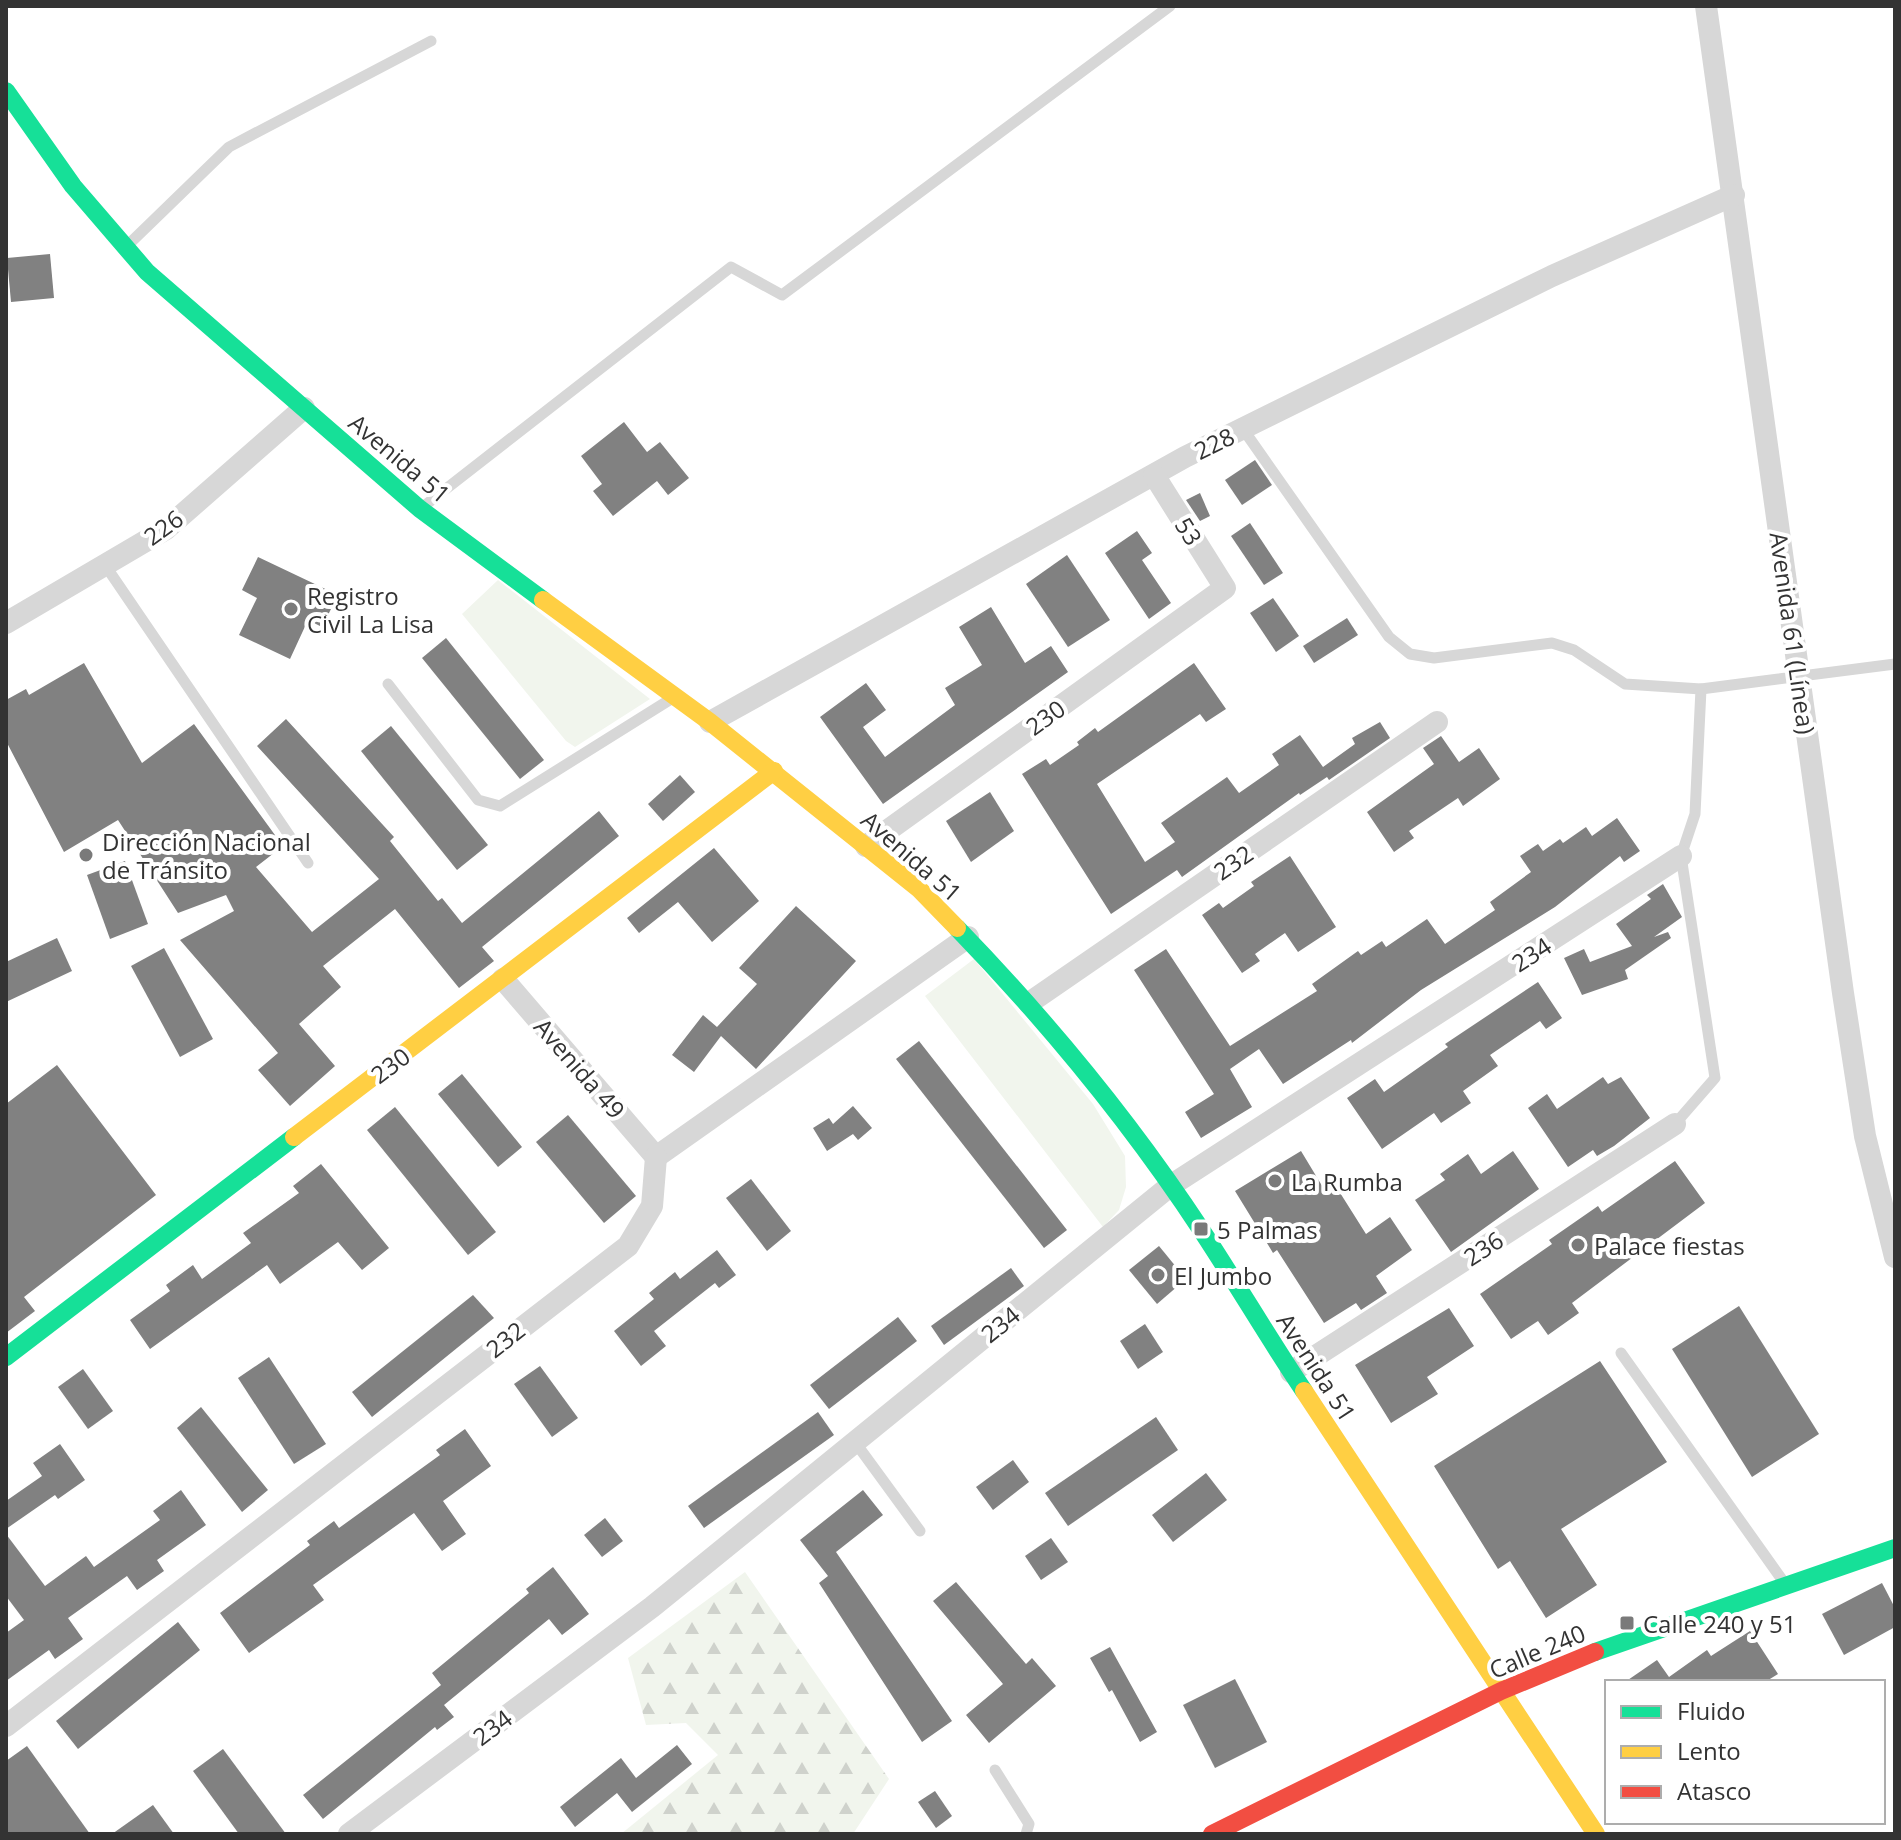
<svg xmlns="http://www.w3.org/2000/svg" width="1901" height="1840" viewBox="0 0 1901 1840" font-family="'Open Sans',sans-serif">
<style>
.green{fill:#f1f5ed}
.forest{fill:url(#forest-firs)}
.building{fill:#818181}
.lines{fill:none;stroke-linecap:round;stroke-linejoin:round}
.lane{stroke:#d7d7d7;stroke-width:11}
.street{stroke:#d7d7d7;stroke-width:22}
.fast{stroke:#16e098;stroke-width:18}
.slow{stroke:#ffcf43;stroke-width:18}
.jam{stroke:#f24e42;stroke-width:18}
.poi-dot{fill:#7a7a7a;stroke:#fff;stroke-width:3}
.labels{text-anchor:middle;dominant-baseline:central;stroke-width:8;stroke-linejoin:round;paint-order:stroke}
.street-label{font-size:24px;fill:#333;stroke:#fff}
.poi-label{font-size:24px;fill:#333;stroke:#fff;text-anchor:start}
</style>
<defs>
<pattern id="forest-firs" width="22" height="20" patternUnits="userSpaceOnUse" patternTransform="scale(2)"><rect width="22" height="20" fill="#f1f5ed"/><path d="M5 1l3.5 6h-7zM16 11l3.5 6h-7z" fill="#cfd2cc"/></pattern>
</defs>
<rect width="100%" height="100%" fill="#fff"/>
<!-- green -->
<g class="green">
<path d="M498 580 650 699 575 747 566 741 462 614Z"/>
<path d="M974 959 1093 1104 1125 1156 1126 1187 1119 1210 1103 1227 925 996Z"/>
</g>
<!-- forest -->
<path class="forest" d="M745 1572 889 1779 853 1834H621L718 1755 686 1723 646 1725 628 1658Z"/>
<!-- building -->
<g class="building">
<path d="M50 254 54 298 11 302 7 258Z"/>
<path d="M624 422 647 452 660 442 689 478 668 495 657 481 613 516 593 491 602 484 581 456Z"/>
<path d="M1255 460 1272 485 1242 505 1225 480Z"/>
<path d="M1200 493 1210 516 1200 521 1186 500Z"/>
<path d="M1250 523 1283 573 1264 585 1231 536Z"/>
<path d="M1137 531 1152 553 1142 560 1171 603 1149 619 1105 553Z"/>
<path d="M1067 555 1110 620 1068 647 1026 584Z"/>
<path d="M258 557 338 595 322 627 308 620 290 659 239 635 257 598 242 590Z"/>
<path d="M1273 598 1299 636 1276 652 1250 613Z"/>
<path d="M991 607 1025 663 1051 646 1068 672 883 804 820 717 866 683 886 710 863 727 885 757 955 705 945 688 982 665 959 627Z"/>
<path d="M1347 618 1358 635 1314 663 1303 646Z"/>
<path d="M446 638 544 760 520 779 422 658Z"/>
<path d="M84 663 142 763 194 724 283 846 256 867 312 932 379 879 257 746 286 719 394 837 390 841 438 901 442 898 462 923 599 811 619 836 482 947 494 961 459 988 395 909 323 966 341 987 299 1024 335 1066 290 1106 258 1070 278 1053 180 940 234 911 226 895 178 913 118 820 64 852 6 741V700L26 689 29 695Z"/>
<path d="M1194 663 1226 709 1206 722 1200 714 1097 784 1145 862 1175 842 1161 823 1227 777 1239 793 1279 765 1272 754 1300 735 1323 767 1355 744 1352 738 1380 722 1390 738 1329 780 1327 777 1300 795 1299 793 1182 877 1177 870 1111 914 1022 774 1046 759 1050 765 1079 745 1077 742 1095 728 1098 732Z"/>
<path d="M391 726 488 845 457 870 361 751Z"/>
<path d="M1441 736 1459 762 1479 748 1500 779 1463 806 1458 798 1409 831 1414 838 1394 852 1367 812 1434 764 1423 748Z"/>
<path d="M680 775 695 792 663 821 648 804Z"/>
<path d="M990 792 1014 831 971 862 946 821Z"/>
<path d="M1617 818 1640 851 1624 862 1620 856 1555 907 1421 990 1352 1043 1351 1040 1283 1084 1259 1049 1230 1069 1252 1107 1201 1138 1185 1112 1214 1094 1134 970 1166 949 1230 1046 1317 991 1312 984 1358 951 1361 955 1382 941 1386 947 1427 919 1445 944 1495 910 1490 902 1531 872 1520 856 1538 844 1543 851 1560 839 1563 843 1586 827 1592 836Z"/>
<path d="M714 848 759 901 712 942 678 902 639 933 627 918Z"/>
<path d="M1290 856 1336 927 1298 952 1285 933 1255 954 1260 961 1242 973 1202 915 1219 903 1223 908 1254 886 1251 882Z"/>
<path d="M125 861 148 924 110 939 87 875Z"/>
<path d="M1663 884 1682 917 1654 937 1668 932 1671 938 1625 970 1628 979 1582 995 1564 958 1584 949 1590 962 1632 946 1616 924 1651 899 1647 895Z"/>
<path d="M796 906 856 961 756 1069 721 1036 694 1072 672 1055 703 1015 717 1027 757 984 739 968Z"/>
<path d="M57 938 72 971 6 1002V962Z"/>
<path d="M164 948 213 1039 180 1057 131 966Z"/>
<path d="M1538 982 1562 1018 1546 1029 1540 1021 1490 1055 1498 1066 1463 1091 1471 1103 1441 1123 1434 1113 1382 1149 1347 1098 1375 1079 1384 1092 1448 1047 1445 1044Z"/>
<path d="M919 1041 1067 1230 1044 1248 896 1059Z"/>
<path d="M57 1065 156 1195 24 1297 35 1311 6 1333V1104Z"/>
<path d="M462 1074 522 1147 498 1167 438 1094Z"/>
<path d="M1603 1077 1608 1084 1621 1077 1650 1118 1614 1146 1597 1156 1593 1150 1568 1167 1528 1108 1547 1094 1557 1109Z"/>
<path d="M853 1106 872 1128 858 1140 853 1134 827 1151 813 1128 829 1118 833 1124Z"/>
<path d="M395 1107 496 1232 468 1255 367 1130Z"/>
<path d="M568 1115 636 1196 604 1223 536 1142Z"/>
<path d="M1301 1151 1327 1194 1337 1188 1366 1234 1390 1217 1412 1250 1376 1276 1387 1293 1361 1310 1356 1303 1324 1323 1277 1250 1273 1253 1235 1191Z"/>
<path d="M1513 1151 1539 1189 1451 1252 1415 1200 1445 1180 1440 1174 1468 1154 1481 1174Z"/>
<path d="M1675 1161 1705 1203 1572 1303 1579 1313 1548 1335 1538 1321 1511 1339 1480 1294 1552 1244 1549 1240 1598 1206 1602 1212Z"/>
<path d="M321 1164 389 1248 362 1270 338 1242 280 1284 267 1265 150 1349 130 1320 170 1291 166 1285 193 1265 202 1279 251 1243 243 1233 299 1193 293 1186Z"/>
<path d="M751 1179 791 1231 767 1251 726 1198Z"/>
<path d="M1159 1246 1186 1279 1157 1304 1129 1270Z"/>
<path d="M717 1250 736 1275 719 1288 715 1283 654 1331 666 1346 641 1366 614 1331 654 1299 649 1293 675 1272 680 1279Z"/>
<path d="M1011 1268 1024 1286 944 1345 931 1326Z"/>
<path d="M473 1295 494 1318 372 1417 352 1392Z"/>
<path d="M1739 1306 1819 1434 1752 1477 1672 1349Z"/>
<path d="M1449 1308 1474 1346 1427 1377 1438 1394 1391 1423 1355 1365Z"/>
<path d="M898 1317 917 1341 829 1409 810 1385Z"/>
<path d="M1145 1324 1163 1352 1138 1369 1120 1341Z"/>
<path d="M269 1357 326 1444 294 1464 238 1378Z"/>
<path d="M1600 1361 1667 1462 1561 1529 1597 1585 1546 1618 1510 1561 1498 1569 1434 1466Z"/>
<path d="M540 1366 578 1418 552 1437 514 1384Z"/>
<path d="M83 1369 113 1411 88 1429 58 1387Z"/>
<path d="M201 1407 268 1490 242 1512 177 1428Z"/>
<path d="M818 1412 834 1435 704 1528 688 1506Z"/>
<path d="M1156 1417 1178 1450 1068 1526 1045 1493Z"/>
<path d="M465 1429 491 1466 443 1501 466 1534 442 1551 414 1513 313 1585 324 1600 249 1653 220 1613 310 1545 307 1541 334 1521 339 1528 440 1455 436 1450Z"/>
<path d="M60 1444 85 1480 58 1499 55 1495 6 1529V1501L42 1476 33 1463Z"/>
<path d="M1013 1460 1029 1482 993 1510 976 1487Z"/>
<path d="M1206 1473 1227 1500 1173 1542 1152 1515Z"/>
<path d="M181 1490 206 1525 157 1560 164 1571 137 1590 127 1576 68 1618 83 1639 55 1659 49 1650 6 1681V1633L24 1620 6 1596V1534L45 1586 86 1556 94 1567 160 1520 153 1511Z"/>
<path d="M863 1490 883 1515 836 1552 952 1721 922 1742 819 1583 828 1576 800 1540Z"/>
<path d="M605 1518 623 1541 602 1557 584 1535Z"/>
<path d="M1051 1538 1068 1562 1041 1580 1025 1556Z"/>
<path d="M553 1567 589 1614 562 1635 549 1619 444 1705 454 1717 437 1730 435 1727 323 1819 303 1795 441 1685 432 1673 529 1593 526 1589Z"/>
<path d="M956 1582 1026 1664 1032 1658 1056 1686 989 1743 966 1715 1003 1684 933 1601Z"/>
<path d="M1882 1583 1895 1608V1627L1844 1655 1822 1614Z"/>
<path d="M178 1622 200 1650 78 1749 56 1721Z"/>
<path d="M1750 1631 1778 1674 1765 1682H1625L1657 1660 1669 1677 1707 1650 1711 1656Z"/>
<path d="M1110 1647 1157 1732 1140 1742 1112 1690 1109 1692 1090 1658Z"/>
<path d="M1235 1679 1267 1742 1215 1768 1183 1705Z"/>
<path d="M677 1745 692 1764 632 1812 617 1793 575 1827 560 1807 621 1758 636 1778Z"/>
<path d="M27 1746 90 1834H6V1761Z"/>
<path d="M223 1749 286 1834H239L193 1771Z"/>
<path d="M935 1791 952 1816 936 1828 918 1802Z"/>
<path d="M153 1805 174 1834H112Z"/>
</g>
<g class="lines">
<!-- lane -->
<g class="lane">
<path d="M129 244 229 147 431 41"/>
<path d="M1243 429 1389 637 1410 654 1434 658 1552 643 1574 650 1625 684 1701 689 1895 664"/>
<path d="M424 506 731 267 782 295 1170 6"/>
<path d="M105 565 308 863"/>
<path d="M388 684 478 800 500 806 671 699"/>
<path d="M1675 1124 1715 1078 1681 856 1695 814 1701 689"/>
<path d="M1621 1353 1783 1581"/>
<path d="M855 1442 920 1531"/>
<path d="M995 1770 1029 1824 1026 1834"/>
</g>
<!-- street -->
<g class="street">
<path d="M1706 6 1843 993 1865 1136 1895 1257"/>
<path d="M6 623 166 529 304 408"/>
<path d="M710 722 1185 457 1552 276 1734 195"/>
<path d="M866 846 1225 588 1154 475"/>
<path d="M503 979 656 1157"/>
<path d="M1029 1003 1437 722"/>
<path d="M656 1157 968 937"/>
<path d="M1291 1372 1675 1124"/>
<path d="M6 1726 628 1246 652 1206 656 1157"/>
<path d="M349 1834 652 1607 1170 1186 1681 856"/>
</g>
<!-- fast -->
<g class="fast">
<path d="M6 91 73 186 147 272 420 509 543 600"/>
<path d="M957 928C1047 1021 1131 1123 1202 1231 1237 1284 1269 1339 1304 1391"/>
<path d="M6 1357 294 1137"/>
<path d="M1595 1652 1895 1548"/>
</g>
<!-- slow -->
<g class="slow">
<path d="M543 600 710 722 919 889 957 928"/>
<path d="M294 1137 774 771"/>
<path d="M1304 1391 1596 1834"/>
</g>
<!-- jam -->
<path class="jam" d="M1212 1834 1501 1691 1595 1652"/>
</g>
<!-- markers -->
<g class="poi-dot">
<circle cx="291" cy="609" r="8"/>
<circle cx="86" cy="855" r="8"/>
<circle cx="1275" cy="1181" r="8"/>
<rect x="1193" y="1221" width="16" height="16" rx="4"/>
<circle cx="1578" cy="1245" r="8"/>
<circle cx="1158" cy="1275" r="8"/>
<rect x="1619" y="1615" width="16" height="16" rx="4"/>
</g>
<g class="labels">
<!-- street labels -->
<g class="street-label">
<text transform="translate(1214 443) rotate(-26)">228</text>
<text transform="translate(400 458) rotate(40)">Avenida 51</text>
<text transform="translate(163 527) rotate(-36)">226</text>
<text transform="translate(1189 531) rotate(58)">53</text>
<text transform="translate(1793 633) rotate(82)">Avenida 61 (Línea)</text>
<text transform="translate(1045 717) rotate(-36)">230</text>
<text transform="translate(912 856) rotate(41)">Avenida 51</text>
<text transform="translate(1233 862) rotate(-35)">232</text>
<text transform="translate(1531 954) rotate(-33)">234</text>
<text transform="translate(390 1065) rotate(-37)">230</text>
<text transform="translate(580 1068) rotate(49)">Avenida 49</text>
<text transform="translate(1483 1248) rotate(-33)">236</text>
<text transform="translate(1000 1324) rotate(-39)">234</text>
<text transform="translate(505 1339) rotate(-38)">232</text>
<text transform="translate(1317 1367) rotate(57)">Avenida 51</text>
<text transform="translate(1537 1651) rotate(-23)">Calle 240</text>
<text transform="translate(492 1727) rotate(-37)">234</text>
</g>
<!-- poi labels -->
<g class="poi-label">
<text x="307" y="595">Registro<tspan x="307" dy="28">Civil La Lisa</tspan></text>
<text x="102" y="841">Dirección Nacional<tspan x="102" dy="28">de Tránsito</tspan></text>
<text x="1291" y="1181">La Rumba</text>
<text x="1217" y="1229">5 Palmas</text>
<text x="1594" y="1245">Palace fiestas</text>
<text x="1174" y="1275">El Jumbo</text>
<text x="1643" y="1623">Calle 240 y 51</text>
</g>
</g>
<!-- border -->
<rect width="1901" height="1840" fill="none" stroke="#333333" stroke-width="16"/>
<!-- legend -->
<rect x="1605" y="1680" width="280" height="144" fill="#ffffff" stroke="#adadad" stroke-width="2"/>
<rect x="1621" y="1706" width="40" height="12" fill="#16e098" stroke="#adadad" stroke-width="2"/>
<text x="1677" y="1720" font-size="24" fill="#333333">Fluido</text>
<rect x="1621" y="1746" width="40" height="12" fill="#ffcf43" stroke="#adadad" stroke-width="2"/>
<text x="1677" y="1760" font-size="24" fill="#333333">Lento</text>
<rect x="1621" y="1786" width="40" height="12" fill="#f24e42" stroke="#adadad" stroke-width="2"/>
<text x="1677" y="1800" font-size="24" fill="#333333">Atasco</text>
</svg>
